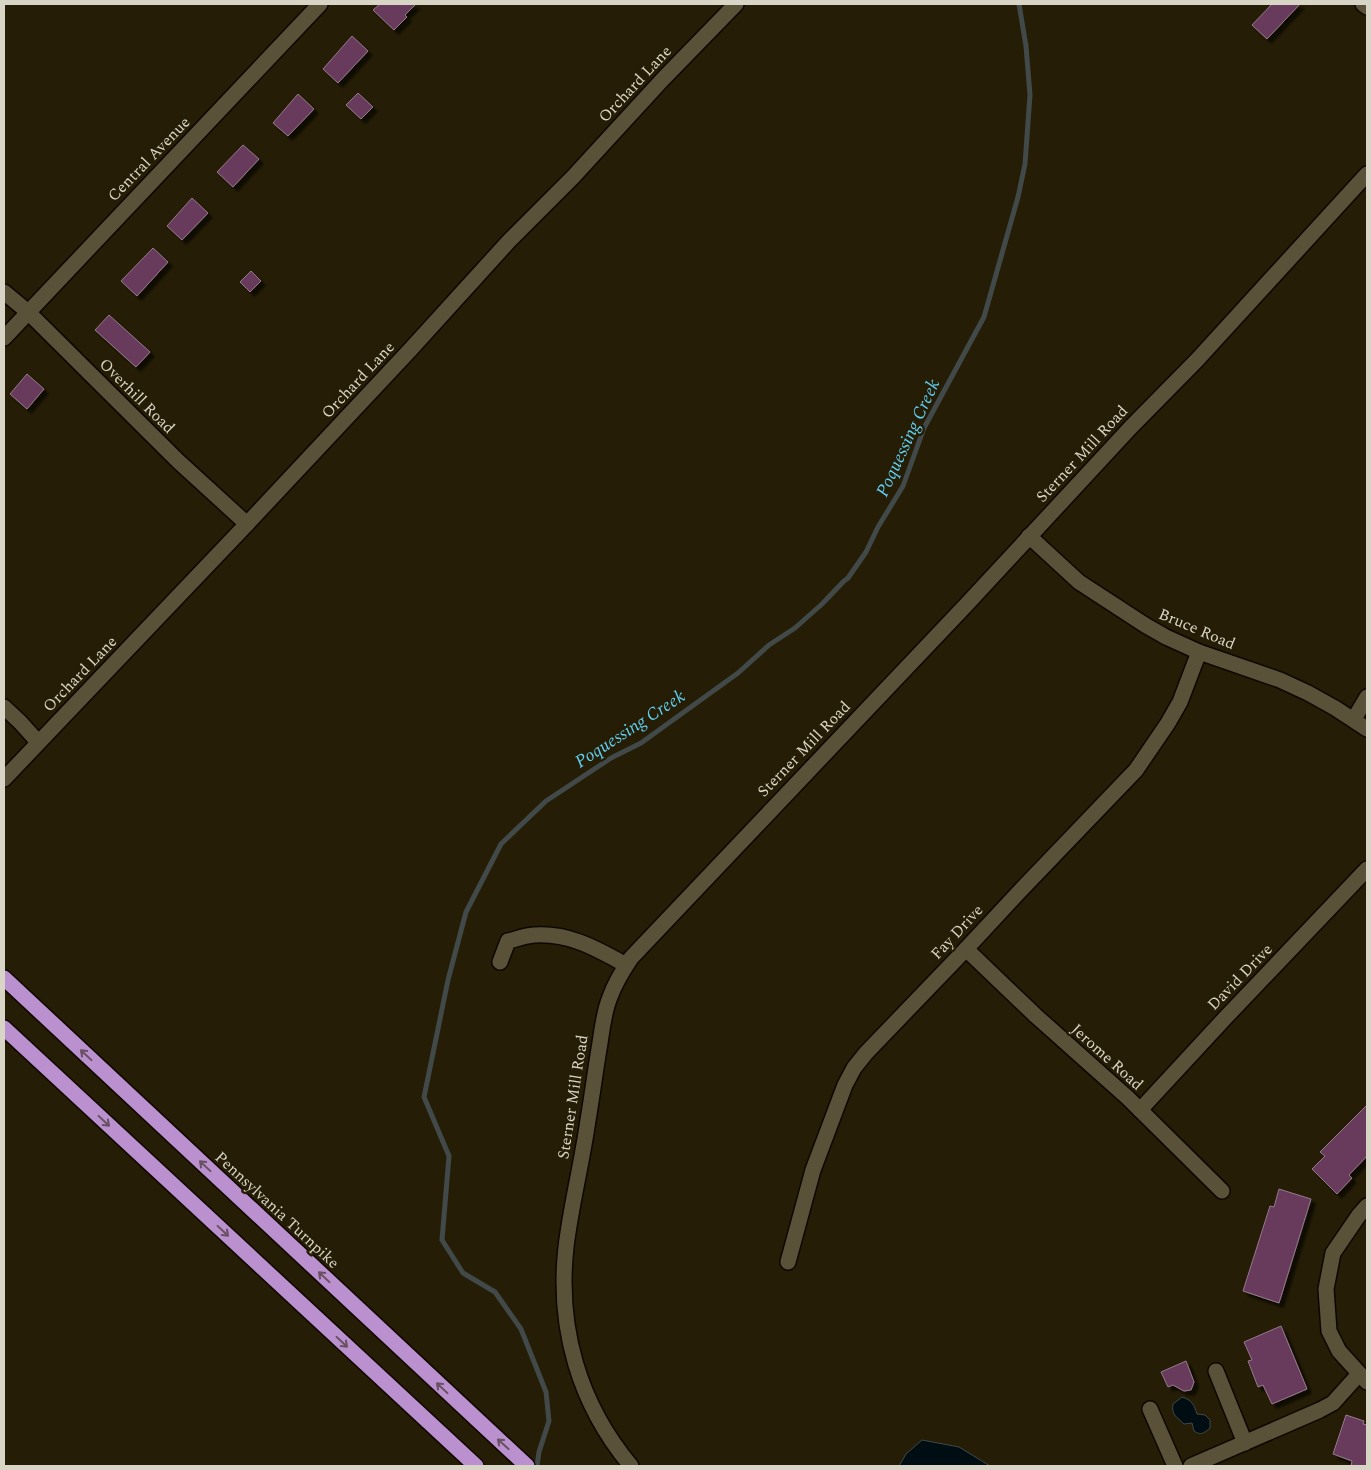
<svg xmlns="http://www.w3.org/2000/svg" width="1371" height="1470" viewBox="0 0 1371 1470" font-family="Spectral,serif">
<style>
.water{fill:#000d13;stroke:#414949}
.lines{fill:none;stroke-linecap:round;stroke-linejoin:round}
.stream{stroke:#414949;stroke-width:5}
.building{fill:#683a5d;stroke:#947a8d;filter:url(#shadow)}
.minor-casing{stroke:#0e0700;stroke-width:18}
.highway-casing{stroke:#0e0700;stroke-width:18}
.minor{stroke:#5a5238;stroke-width:15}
.highway{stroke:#ba90cf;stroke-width:15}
.oneway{stroke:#685160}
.labels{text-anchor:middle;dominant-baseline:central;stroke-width:5;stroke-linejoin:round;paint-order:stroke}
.street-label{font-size:16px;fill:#d9d5c6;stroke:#251d05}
.water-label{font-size:18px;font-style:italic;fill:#60cff2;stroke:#251d05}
</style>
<defs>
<filter id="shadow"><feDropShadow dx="4.5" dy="4.5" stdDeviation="1" flood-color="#0009"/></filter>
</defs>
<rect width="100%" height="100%" fill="#251d05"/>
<!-- water -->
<g class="water">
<path d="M1182 1397C1192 1400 1194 1405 1197 1414L1205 1415 1210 1420V1428C1204 1433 1201 1436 1194 1431L1192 1423 1184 1424C1177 1417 1171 1415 1173 1404Z"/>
<path d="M922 1440 959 1447 990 1466H899L906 1454Z"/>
</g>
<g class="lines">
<!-- stream -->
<path class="stream" d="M537 1466 539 1452 549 1421 546 1392 521 1329 495 1292 463 1273 442 1240 449 1156 424 1097 448 980 466 912 501 844 546 801 611 758 641 743 738 673 769 645 795 628 822 604 844 581 848 578 866 552 878 527 903 486 924 428 984 317 1018 197 1025 164 1030 95 1026 46 1019 4"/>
</g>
<!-- building -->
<g class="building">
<path d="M380 4H416L405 15 407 17 394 30 373 10Z"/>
<path d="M1272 4H1300L1267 39 1252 25Z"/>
<path d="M352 36 368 51 338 83 323 69Z"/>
<path d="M358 93 373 107 361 119 346 105Z"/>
<path d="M298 94 314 109 288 136 273 123Z"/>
<path d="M243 145 259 159 233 187 217 172Z"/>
<path d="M192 198 208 213 182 240 167 226Z"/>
<path d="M153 248 168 262 137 296 121 281Z"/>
<path d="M251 271 261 281 250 292 240 282Z"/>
<path d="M109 315 150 352 136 367 95 330Z"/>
<path d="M27 374 44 389 27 409 10 394Z"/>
<path d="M1367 1105V1156L1349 1175 1352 1178 1337 1194 1312 1169 1325 1156 1320 1152Z"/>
<path d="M1279 1189 1311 1199 1279 1303 1243 1291 1270 1206 1274 1207Z"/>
<path d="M1281 1326 1307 1389 1272 1404 1263 1385 1258 1387 1248 1361 1252 1360 1244 1342Z"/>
<path d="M1186 1361 1194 1382 1191 1390 1184 1391 1173 1385 1168 1387 1161 1372Z"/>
<path d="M1346 1415 1364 1421 1363 1424 1367 1425V1466H1351L1352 1461 1333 1454Z"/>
</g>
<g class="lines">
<!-- minor casing -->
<g class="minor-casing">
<g id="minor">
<path d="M1363 4 1367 7"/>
<path d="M4 292 28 312 178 461 247 524"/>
<path d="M4 338 320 4"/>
<path d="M1029 536 1079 582 1145 625 1166 637 1199 652 1280 680 1308 693 1335 708 1367 729"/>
<path d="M4 707 20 722 38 742"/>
<path d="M1354 719 1367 697"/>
<path d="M4 779 247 524 410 350 509 241 573 177 663 79 736 4"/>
<path d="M966 949 1036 1016 1128 1098 1222 1191"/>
<path d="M500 962 508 941C514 940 521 937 527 936 564 930 596 948 626 965"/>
<path d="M1140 1110 1227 1016 1367 869"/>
<path d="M1367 1206 1359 1215 1333 1253 1326 1289 1329 1331 1339 1351 1367 1382"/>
<path d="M788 1262 813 1170 845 1085 854 1068 866 1053 966 949 1019 892 1136 770 1168 723 1180 702 1199 652"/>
<path d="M1216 1371 1245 1443"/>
<path d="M1150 1409 1175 1466"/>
<path d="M631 1466C579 1404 557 1328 566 1247 571 1205 582 1163 588 1120 592 1097 595 1073 599 1049 602 1032 603 1014 610 997 615 983 623 970 631 958L967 604 1131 427 1197 360 1367 174"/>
<path d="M1191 1466 1320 1410 1333 1403 1359 1374"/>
</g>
</g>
<!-- highway casing -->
<g class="highway-casing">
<g id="highway">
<path d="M4 978 527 1466"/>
<path d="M4 1028 476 1466"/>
</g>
</g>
<!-- minor -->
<use href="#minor" class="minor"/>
<!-- highway -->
<use href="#highway" class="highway"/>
</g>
<!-- one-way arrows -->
<defs><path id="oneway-shaft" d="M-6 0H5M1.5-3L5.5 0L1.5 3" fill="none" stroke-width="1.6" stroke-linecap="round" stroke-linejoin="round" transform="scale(1.25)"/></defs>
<g class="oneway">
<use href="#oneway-shaft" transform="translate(86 1055) rotate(-137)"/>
<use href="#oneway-shaft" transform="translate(104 1121) rotate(43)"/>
<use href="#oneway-shaft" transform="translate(205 1166) rotate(-137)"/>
<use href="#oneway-shaft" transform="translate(223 1231) rotate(43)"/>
<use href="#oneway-shaft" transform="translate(324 1277) rotate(-137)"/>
<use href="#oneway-shaft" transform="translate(342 1342) rotate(43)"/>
<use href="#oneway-shaft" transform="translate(442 1388) rotate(-137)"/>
<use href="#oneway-shaft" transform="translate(503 1444) rotate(-138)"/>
</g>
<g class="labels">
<!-- street labels -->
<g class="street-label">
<text transform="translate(635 84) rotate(-47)">Orchard Lane</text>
<text transform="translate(149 159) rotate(-46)">Central Avenue</text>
<text transform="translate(358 380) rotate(-47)">Orchard Lane</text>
<text transform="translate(137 396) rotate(45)">Overhill Road</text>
<text transform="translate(1082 454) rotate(-47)">Sterner Mill Road</text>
<text transform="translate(1197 629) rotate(23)">Bruce Road</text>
<text transform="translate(80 674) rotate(-46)">Orchard Lane</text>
<text transform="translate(804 749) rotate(-46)">Sterner Mill Road</text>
<text transform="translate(957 932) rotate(-47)">Fay Drive</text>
<text transform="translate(1240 977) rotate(-46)">David Drive</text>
<text transform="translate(1107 1057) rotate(42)">Jerome Road</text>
<text transform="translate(573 1097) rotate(-81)">Sterner Mill Road</text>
<text transform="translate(277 1210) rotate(43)">Pennsylvania Turnpike</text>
</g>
<!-- water labels -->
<g class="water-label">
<text transform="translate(908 438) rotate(-65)">Poquessing Creek</text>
<text transform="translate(630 729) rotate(-33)">Poquessing Creek</text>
</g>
</g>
<!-- border -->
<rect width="1371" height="1470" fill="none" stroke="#d9d5c6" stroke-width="10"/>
</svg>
